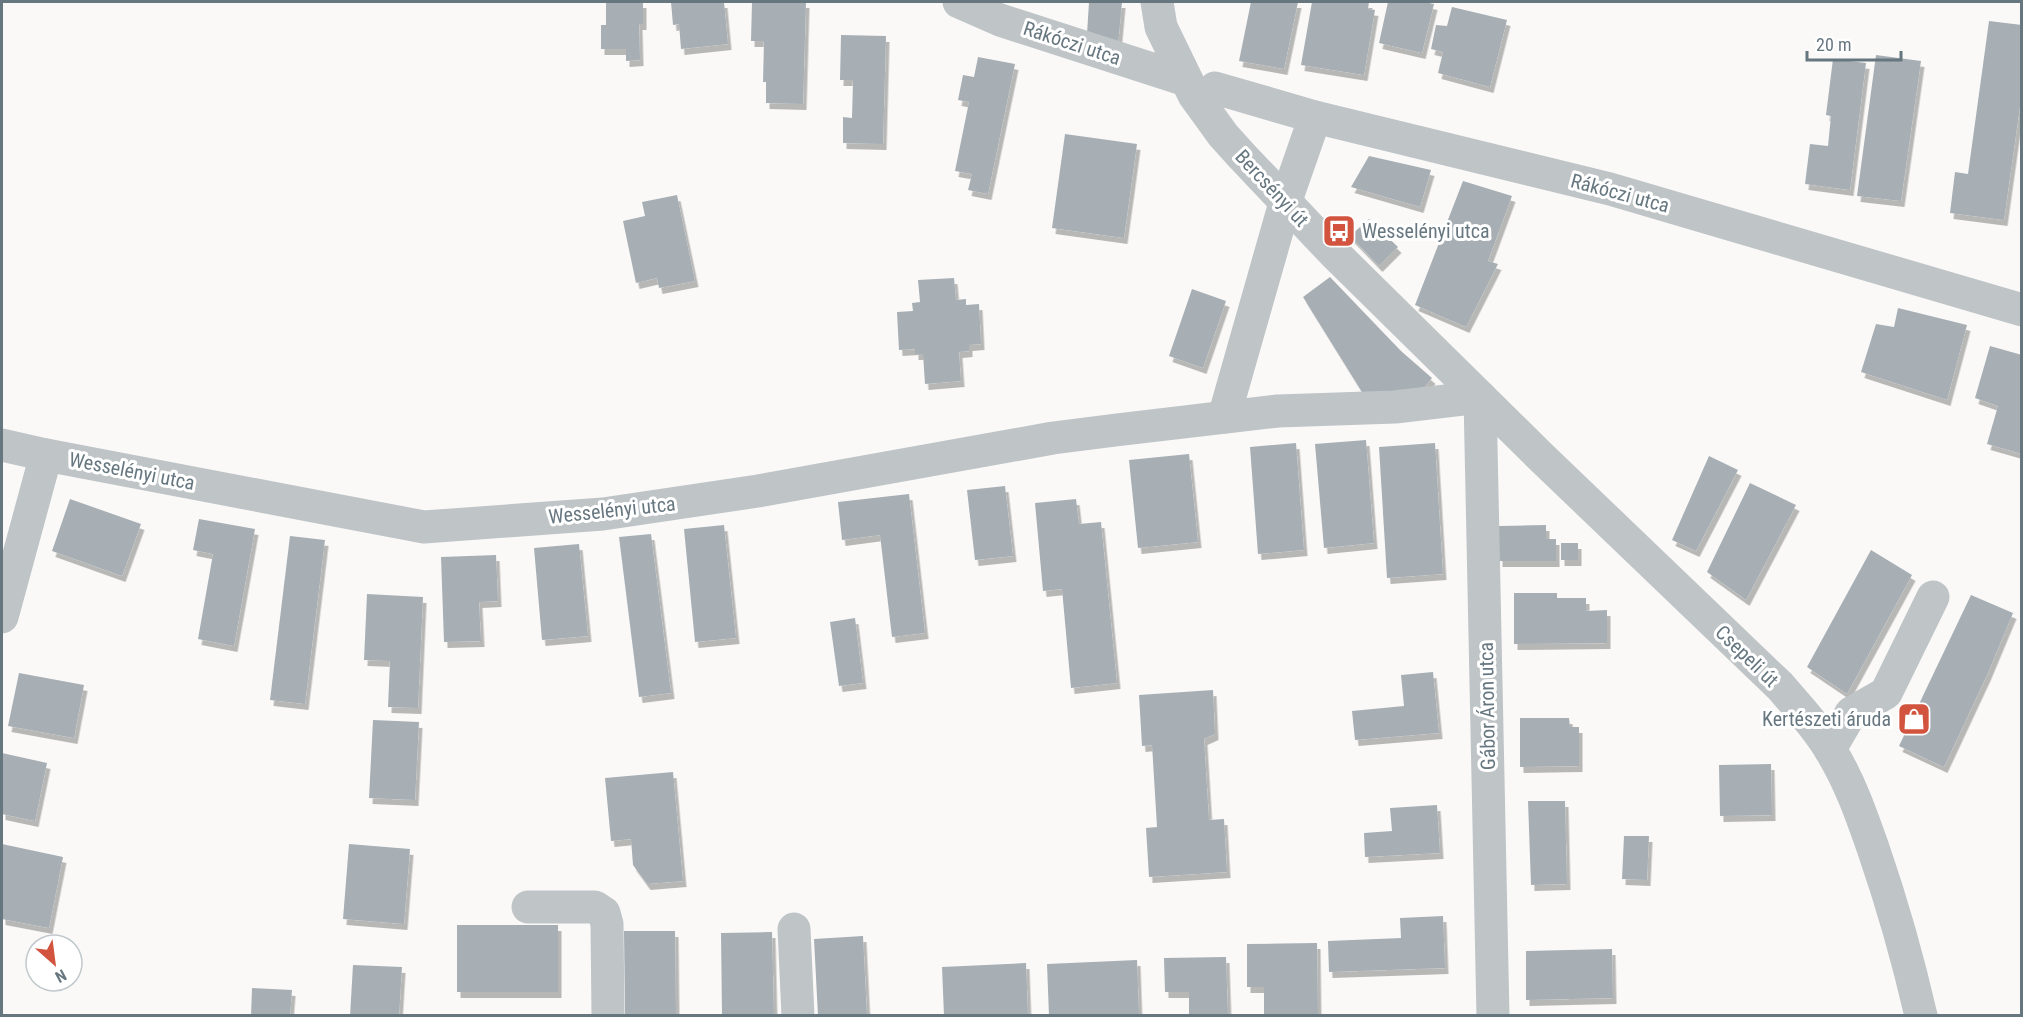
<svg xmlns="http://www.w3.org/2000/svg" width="2023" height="1017" viewBox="0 0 2023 1017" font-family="'Roboto Condensed',sans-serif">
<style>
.building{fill:#a7afb4;filter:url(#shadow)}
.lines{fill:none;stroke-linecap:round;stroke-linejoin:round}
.minor{stroke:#bfc4c7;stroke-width:33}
.labels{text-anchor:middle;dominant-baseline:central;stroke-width:6;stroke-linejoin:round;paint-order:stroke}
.street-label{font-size:20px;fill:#677780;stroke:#fff}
.poi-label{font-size:20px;fill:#677780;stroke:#fff;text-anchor:start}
</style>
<defs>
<filter id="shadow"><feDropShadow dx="3.5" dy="6" stdDeviation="0" flood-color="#0004"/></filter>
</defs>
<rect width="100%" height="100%" fill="#faf9f8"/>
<!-- building -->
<g class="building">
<path d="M606 2H643V24H639L640 60 626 61V49H601V25H606Z"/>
<path d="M671 2H724L728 44 681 49 679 24 673 25Z"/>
<path d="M752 2H806L803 104 766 103V82H763L764 41H751Z"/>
<path d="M1089 2H1122L1118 45 1087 34Z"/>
<path d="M1251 2H1298L1284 69 1239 61Z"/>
<path d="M1312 2H1369L1368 9 1375 10 1364 75 1301 65Z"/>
<path d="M1388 2H1424L1434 4 1422 53 1379 43Z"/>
<path d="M1452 7 1507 20 1490 87 1438 73 1443 52 1431 49 1436 25 1447 26Z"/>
<path d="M1989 21 2022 25V92L2004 220 1950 213 1955 172 1968 174Z"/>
<path d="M841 35 886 36 883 144 843 143V117L852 118 853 80H840Z"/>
<path d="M1876 55 1921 61 1901 201 1857 196Z"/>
<path d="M978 57 1015 64 988 194 968 190 972 174 955 171 969 102 958 100 963 75 974 77Z"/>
<path d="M1833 59 1866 63 1850 190 1805 184 1810 144 1828 146 1831 116 1826 115Z"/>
<path d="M1065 134 1137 144 1124 238 1052 228Z"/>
<path d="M1369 156 1431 170 1420 207 1351 187Z"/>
<path d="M1463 181 1512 196 1488 261 1498 264 1466 327 1415 305Z"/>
<path d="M677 195 695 281 659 288 657 278 636 283 623 221 645 216 642 202Z"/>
<path d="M1369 219 1398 247 1379 266 1350 236Z"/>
<path d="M1330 277 1401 351 1432 378 1420 393 1362 392 1303 297Z"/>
<path d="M954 278 956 300 966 299V305L979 304 981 344 969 345V351L959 352 961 381 925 384 923 354H915V349L899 350 897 312 913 311 912 303 920 302 918 280Z"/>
<path d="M1192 289 1226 301 1203 368 1169 356Z"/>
<path d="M1898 308 1967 325 1947 400 1861 372 1876 324 1894 327Z"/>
<path d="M1990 346 2022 355V454L1987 444 1998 406 1975 398Z"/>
<path d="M1366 440 1374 543 1324 548 1315 444Z"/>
<path d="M1296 443 1304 550 1258 554 1250 447Z"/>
<path d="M1435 443 1443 574 1387 578 1379 447Z"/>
<path d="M1189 454 1198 542 1138 548 1129 460Z"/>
<path d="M1709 456 1738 470 1696 551 1672 540Z"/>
<path d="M1750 483 1796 505 1746 600 1707 572Z"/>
<path d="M1005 486 1013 556 975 560 967 490Z"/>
<path d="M909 494 925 633 892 637 880 535 842 540 838 502Z"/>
<path d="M70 499 141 524 122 576 52 551Z"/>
<path d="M1076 499 1079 524 1101 522 1117 683 1071 688 1062 589 1043 591 1035 503Z"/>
<path d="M199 519 255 529 234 646 198 639 213 554 193 550Z"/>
<path d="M724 525 736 638 695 642 684 529Z"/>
<path d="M1546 525V539H1556V561H1499V526Z"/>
<path d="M651 534 671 693 639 697 619 537Z"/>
<path d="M290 536 325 540 305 704 270 700Z"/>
<rect x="1561" y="543" width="17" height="17"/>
<path d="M579 544 588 636 542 640 534 548Z"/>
<path d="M1871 550 1912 575 1847 694 1807 667Z"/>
<path d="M496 555 498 601 479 602 481 641 444 642 441 557Z"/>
<path d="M1514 593H1557V598H1586V611L1607 610V643L1514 644Z"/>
<path d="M367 594 423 597 418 708 388 707 390 661 364 660Z"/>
<path d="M1971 595 2013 613 1987 675 1944 767 1899 746Z"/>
<path d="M855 618 863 683 839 686 830 622Z"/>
<path d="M1433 672 1439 733 1355 740 1352 711 1404 706 1401 675Z"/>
<path d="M19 673 84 685 74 738 8 726Z"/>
<path d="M1213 690 1215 734 1204 739 1209 820 1224 819 1227 872 1149 877 1146 828 1157 827 1152 745 1142 746 1139 695Z"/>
<path d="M1520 718H1569L1570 727H1579V766L1520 767Z"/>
<path d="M373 720 419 722 415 800 369 798Z"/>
<path d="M2 753 47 763 35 821 2 814Z"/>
<path d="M1771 764 1772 815 1720 816 1719 765Z"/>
<path d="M673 772 683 881 647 884 633 865 631 839 611 841 605 778Z"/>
<path d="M1528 801H1565L1567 884 1531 885Z"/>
<path d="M1437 805 1440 853 1365 857 1364 833 1392 831 1390 808Z"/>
<path d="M1624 836H1649L1647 880 1622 879Z"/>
<path d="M2 844 63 857 49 928 2 919Z"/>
<path d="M349 844 410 849 404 924 343 919Z"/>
<path d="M1443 916 1445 968 1329 972 1328 941 1401 938 1400 918Z"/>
<rect x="457" y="925" width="101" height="67"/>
<path d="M624 931H675L676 1016H625Z"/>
<path d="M772 932 774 1016H722L721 933Z"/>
<path d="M863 936 867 1016H818L814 939Z"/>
<path d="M1317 943 1318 1016H1264V987H1247V944Z"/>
<path d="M1612 949 1613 998 1526 1000V951Z"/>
<path d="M1226 957 1228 1016H1189V992H1165L1164 958Z"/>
<path d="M1137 960 1139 1016H1049L1047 964Z"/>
<path d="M1026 963 1028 1016H944L942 967Z"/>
<path d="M353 965 402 967 399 1016H350Z"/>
<path d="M252 988 292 990 290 1016H251Z"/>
</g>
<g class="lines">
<!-- minor -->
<g class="minor">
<path d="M959 2 1000 20 1186 80"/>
<path d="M1157 2 1161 27 1194 95 1223 135 1241 155 1334 253 1540 456 1780 686C1798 707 1817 727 1831 751 1850 782 1861 814 1873 848 1892 903 1908 959 1921 1016"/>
<path d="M1215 88 1315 117 1610 189 2022 310"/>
<path d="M1480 397 1493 1016"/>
<path d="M1224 417 1285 203 1315 117"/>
<path d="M2 445 46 455 424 527 603 514 758 491 1053 438 1116 430 1278 411 1395 407 1480 397"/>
<path d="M2 617 46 455"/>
<path d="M1830 749 1851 713 1886 693 1933 597"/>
<path d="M528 907H595L604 913 607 924 608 1016"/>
<path d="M794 929 798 1016"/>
</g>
</g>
<!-- icons -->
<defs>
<g id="bus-square" transform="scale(1.725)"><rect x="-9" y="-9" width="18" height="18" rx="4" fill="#d2543f" stroke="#fff"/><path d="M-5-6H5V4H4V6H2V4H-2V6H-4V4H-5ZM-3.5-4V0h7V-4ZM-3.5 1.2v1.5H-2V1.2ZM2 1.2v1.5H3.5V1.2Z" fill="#fff"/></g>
<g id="shop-square" transform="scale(1.725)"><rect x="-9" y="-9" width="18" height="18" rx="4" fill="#d2543f" stroke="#fff"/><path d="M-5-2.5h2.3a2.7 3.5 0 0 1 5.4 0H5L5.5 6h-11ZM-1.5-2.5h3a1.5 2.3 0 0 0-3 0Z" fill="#fff"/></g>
</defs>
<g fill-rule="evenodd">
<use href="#bus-square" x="1339" y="231"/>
<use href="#shop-square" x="1914" y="719"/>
</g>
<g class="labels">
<!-- street labels -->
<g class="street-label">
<text transform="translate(1072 43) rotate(18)">Rákóczi utca</text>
<text transform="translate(1272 188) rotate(47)">Bercsényi út</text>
<text transform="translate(1620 193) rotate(15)">Rákóczi utca</text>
<text transform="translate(132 471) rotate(11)">Wesselényi utca</text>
<text transform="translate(612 510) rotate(-6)">Wesselényi utca</text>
<text transform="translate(1747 656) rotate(44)">Csepeli út</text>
<text transform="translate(1487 706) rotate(-91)">Gábor Áron utca</text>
</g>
<!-- poi labels -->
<g class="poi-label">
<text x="1362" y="231">Wesselényi utca</text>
<text x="1891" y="719" text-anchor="end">Kertészeti áruda</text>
</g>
</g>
<!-- border -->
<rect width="2023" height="1017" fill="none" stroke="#677780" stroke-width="6"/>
<!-- north arrow -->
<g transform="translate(54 963) rotate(152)"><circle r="28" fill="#ffffff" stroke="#c2c9cc" stroke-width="1.5"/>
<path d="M0-4.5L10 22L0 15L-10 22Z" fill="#d2543f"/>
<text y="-9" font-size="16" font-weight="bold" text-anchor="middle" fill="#677780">N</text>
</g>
<!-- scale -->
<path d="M1807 51v9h94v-9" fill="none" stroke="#677780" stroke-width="3"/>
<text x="1816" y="51" font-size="18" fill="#677780" stroke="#ffffff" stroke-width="4.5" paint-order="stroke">20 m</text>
</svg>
